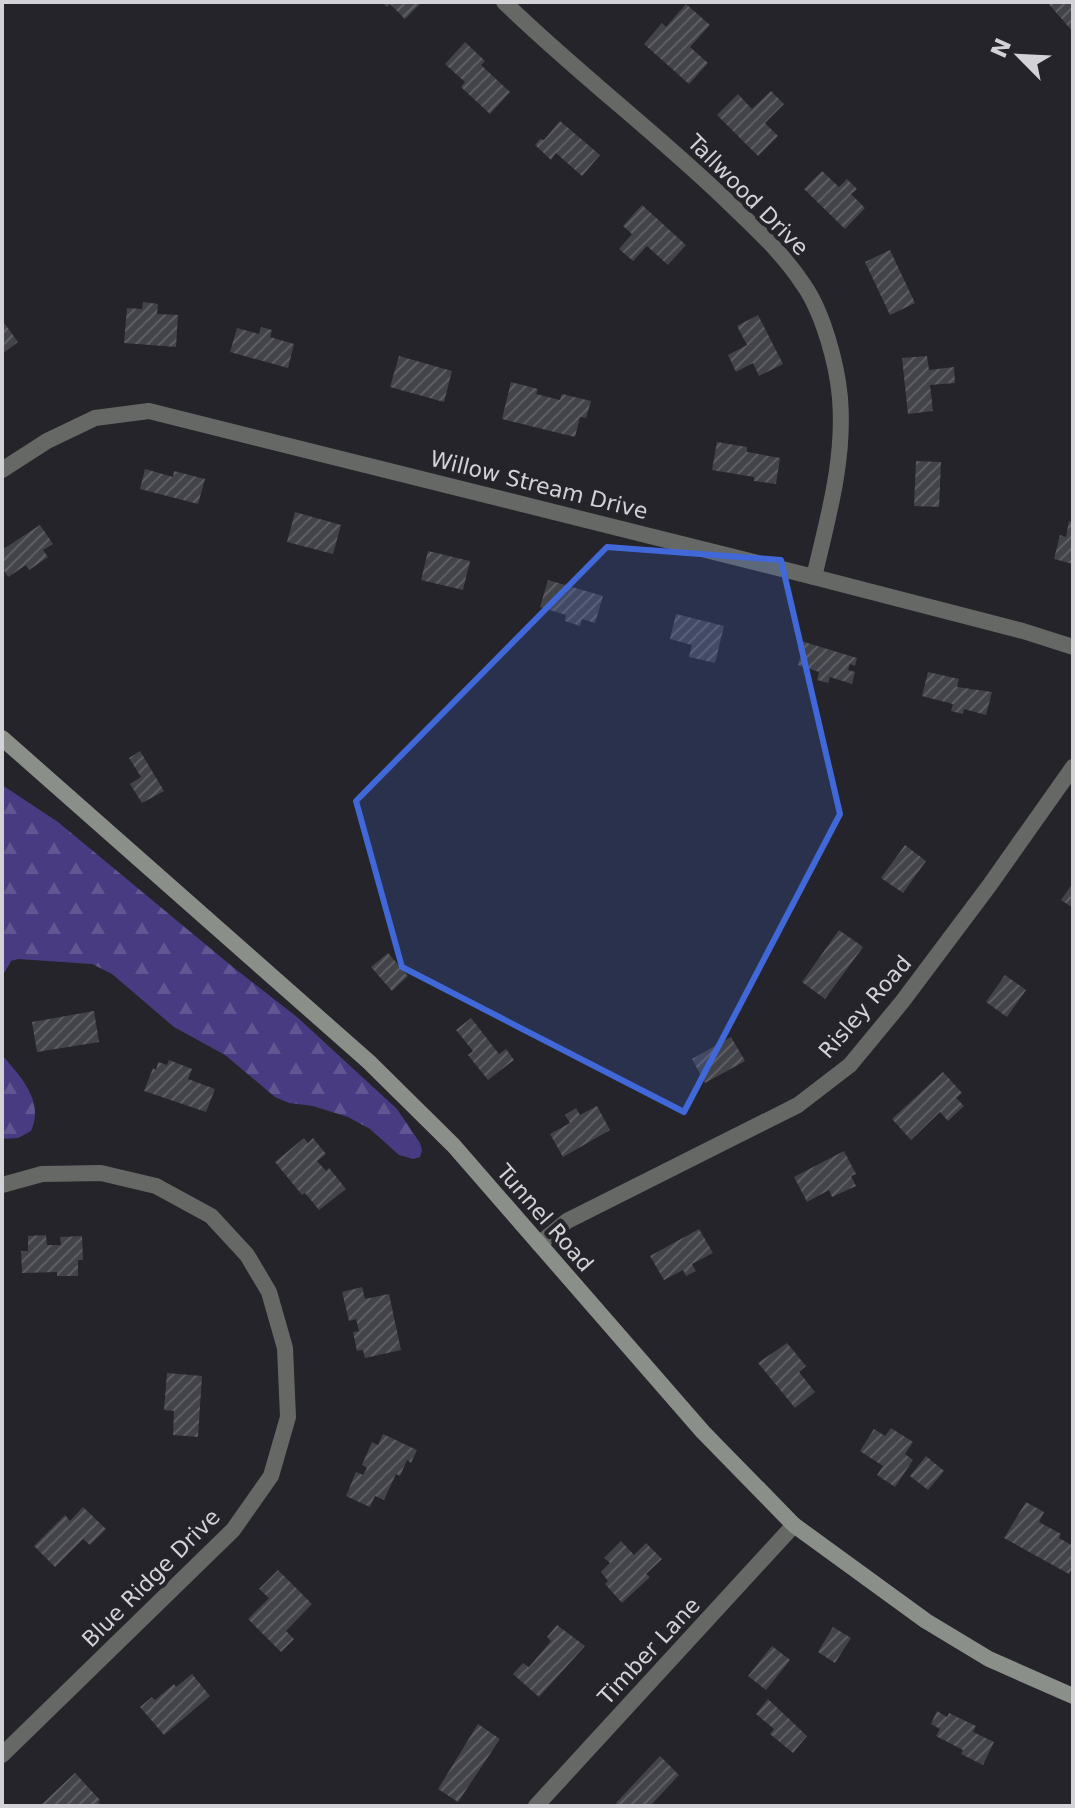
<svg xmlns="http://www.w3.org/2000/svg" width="1075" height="1808" viewBox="0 0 1075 1808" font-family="'DejaVu Sans',sans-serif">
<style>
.forest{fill:url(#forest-firs)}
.building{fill:url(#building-hatch)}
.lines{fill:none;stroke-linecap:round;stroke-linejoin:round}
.minor{stroke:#666865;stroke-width:16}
.secondary{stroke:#8b8f8a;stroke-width:16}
.marked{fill:#4168d8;fill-opacity:0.2;stroke:#4168d8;stroke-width:6;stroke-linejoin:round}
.labels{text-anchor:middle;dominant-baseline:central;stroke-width:8;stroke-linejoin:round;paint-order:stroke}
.street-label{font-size:22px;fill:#d3d2d7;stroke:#24242a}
</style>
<defs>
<pattern id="forest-firs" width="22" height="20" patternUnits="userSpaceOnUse" patternTransform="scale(2)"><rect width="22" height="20" fill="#493b81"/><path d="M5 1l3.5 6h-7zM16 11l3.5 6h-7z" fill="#625692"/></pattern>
<pattern id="building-hatch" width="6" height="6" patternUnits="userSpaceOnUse" patternTransform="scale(2)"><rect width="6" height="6" fill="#43434a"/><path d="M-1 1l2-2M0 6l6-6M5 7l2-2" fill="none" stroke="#5d5d63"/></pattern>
</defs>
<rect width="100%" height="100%" fill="#24242a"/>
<!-- forest -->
<g class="forest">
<path d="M2 785 58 822 234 968 297 1017 397 1109 420 1143 422 1150 420 1157 413 1159 399 1155 370 1129 348 1117 313 1106 289 1103 275 1097 225 1055 174 1027 112 974 92 964 18 959 11 961 2 976Z"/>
<path d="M2 1055C20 1076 45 1101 31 1131L18 1138 2 1139Z"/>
</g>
<!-- building -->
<g class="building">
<path d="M382 2H422L405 19 390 4 387 7Z"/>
<path d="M1047 2H1073V32Z"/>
<path d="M686 4 710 25 690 47 708 63 689 84 644 44 662 23 666 27Z"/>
<path d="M465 42 485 61 481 65 510 92 490 114 461 87 465 82 445 64Z"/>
<path d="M771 91 784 104 765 123 778 136 758 156 717 115 738 94 752 109Z"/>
<path d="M560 121 600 155 582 176 556 153 551 160 535 145 540 139 544 140Z"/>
<path d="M822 171 839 187 847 179 857 189 851 194 865 208 845 229 804 189Z"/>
<path d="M642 205 686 245 668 265 647 246 633 261 619 249 632 234 623 226Z"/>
<path d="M890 250 915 303 890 315 865 262Z"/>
<path d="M143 302 158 304 157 314 178 315 176 347 124 343 127 308 142 309Z"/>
<path d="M758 315 783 364 759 376 753 363 736 372 728 355 747 345 737 326Z"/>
<path d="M2 320 18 342 2 354Z"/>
<path d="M261 327 272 330 270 337 294 344 288 368 230 352 237 328 259 334Z"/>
<path d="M399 356 452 371 444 402 390 387Z"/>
<path d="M927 356 929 370 954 367 955 383 930 385 933 411 908 414 902 358Z"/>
<path d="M511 382 538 389 536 394 560 400 562 394 591 401 586 418 580 417 575 437 502 419Z"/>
<path d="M717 442 747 447V452L780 458 776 484 754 481V477L712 470Z"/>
<path d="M916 461 941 462 939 507 914 506Z"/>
<path d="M145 469 173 477 174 471 205 479 198 504 140 489Z"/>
<path d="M295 512 341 525 333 554 287 542Z"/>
<path d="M1069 521 1073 522V564L1054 559 1060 535 1066 537Z"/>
<path d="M40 525 53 544 43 550 48 557 29 570 26 565 8 577 2 567V550Z"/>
<path d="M428 551 470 561 463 590 421 580Z"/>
<path d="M548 580 603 596 595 623 582 619 580 626 565 621 566 615 540 607Z"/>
<path d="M676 614 724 626 715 663 689 657 692 645 670 639Z"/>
<path d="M801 641 857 658 855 666 850 664 848 670 855 672 852 684 830 677 828 683 817 680 819 672 798 665 802 651 798 650Z"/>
<path d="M928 672 959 679 957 687 992 692 986 715 964 709 963 714 951 711 953 704 922 696Z"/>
<path d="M140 751 164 791 142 803 130 784 141 777 129 758Z"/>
<path d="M905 845 926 861 903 893 881 878Z"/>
<path d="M1073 883V908L1061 900Z"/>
<path d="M839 930 863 947 825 999 802 982Z"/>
<path d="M388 953 408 976 392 991 371 967Z"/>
<path d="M1005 975 1026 990 1007 1017 986 1002Z"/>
<path d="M94 1011 99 1042 37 1052 32 1022Z"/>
<path d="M471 1018 499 1054 506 1049 514 1060 488 1080 468 1055 473 1051 456 1030Z"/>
<path d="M731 1037 745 1061 705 1083 692 1059Z"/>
<path d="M169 1060 192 1069 188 1079 215 1089 206 1112 144 1091 153 1068 156 1070 158 1062 167 1065Z"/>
<path d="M943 1072 962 1093 956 1098 964 1106 948 1121 940 1112 911 1140 892 1119Z"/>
<path d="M597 1106 610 1130 563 1157 550 1134 570 1123 565 1115 576 1108 580 1115Z"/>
<path d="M304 1138 308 1143 313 1138 326 1154 317 1161 326 1171 329 1168 346 1189 319 1210 305 1193 302 1195 275 1162Z"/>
<path d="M844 1151 856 1174 851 1176 856 1186 832 1197 829 1190 807 1202 794 1177Z"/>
<path d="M699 1229 713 1253 692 1264 696 1271 686 1276 683 1270 664 1280 650 1256Z"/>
<path d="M46 1235 47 1245H61L60 1237 82 1236 83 1260H78V1276H57V1272L22 1273 21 1251H28V1236Z"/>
<path d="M362 1287 365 1299 389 1294 401 1350 365 1358 363 1350 357 1351 353 1332 359 1331 356 1319 349 1321 342 1292Z"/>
<path d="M787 1343 806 1366 799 1372 815 1392 795 1408 758 1363Z"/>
<path d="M167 1373 202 1376 198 1437 173 1435 174 1411 164 1410Z"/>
<path d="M891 1428 913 1442 905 1454 913 1460 895 1487 877 1475 883 1466 860 1451 874 1429 885 1436Z"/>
<path d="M383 1434 417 1450 411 1463 407 1460 400 1476 396 1474 384 1500 375 1496 370 1507 346 1496 356 1472 363 1475 367 1468 362 1465 372 1442 378 1445Z"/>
<path d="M926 1456 944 1471 928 1490 910 1476Z"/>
<path d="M1026 1502 1044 1512 1039 1522 1061 1534 1059 1538 1073 1546V1566L1069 1574 1004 1538Z"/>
<path d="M83 1507 106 1529 90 1545 83 1539 55 1567 34 1546 65 1515 70 1521Z"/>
<path d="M621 1541 634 1555 646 1543 662 1559 646 1574 650 1577 622 1603 605 1584 608 1581 601 1572 610 1563 604 1558Z"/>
<path d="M278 1570 312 1604 286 1631 294 1639 281 1652 248 1619 269 1598 259 1589Z"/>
<path d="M557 1625 585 1646 539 1697 513 1674 523 1663 529 1667 551 1641 547 1637Z"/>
<path d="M833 1627 851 1638 835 1663 818 1652Z"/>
<path d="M772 1646 790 1660 766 1690 748 1676Z"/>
<path d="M192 1674 210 1696 164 1735 140 1707 152 1697 155 1700 174 1684 176 1687Z"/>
<path d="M768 1699 807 1736 793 1753 770 1734 774 1729 756 1714Z"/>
<path d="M937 1711 947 1717 949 1713 976 1726 973 1732 994 1742 983 1765 961 1754 963 1750 936 1736 940 1729 931 1724Z"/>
<path d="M478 1724 500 1739 458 1802 438 1789Z"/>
<path d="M660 1756 679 1775 650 1806H619L616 1803Z"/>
<path d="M75 1773 100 1800 98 1802 102 1806H40Z"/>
</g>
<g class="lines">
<!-- minor -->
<g class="minor">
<path d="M504 2C575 71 654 131 725 199 753 226 782 252 803 284 823 312 837 364 840 398 845 460 828 517 814 577"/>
<path d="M2 470 47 441 95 418 149 411 814 577 1023 631 1073 647"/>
<path d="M2 1185 42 1174 101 1173 156 1186 211 1216 247 1255 269 1292 285 1348 288 1417 271 1476 233 1530 2 1755"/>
<path d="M539 1244 567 1221 798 1105 850 1065 902 1002 989 886 1073 767"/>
<path d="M536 1806 794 1525"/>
</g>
<!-- secondary -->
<path class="secondary" d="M2 738 369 1062 454 1146 703 1432 794 1525 926 1621 989 1659 1073 1696"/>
</g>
<!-- marked area -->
<path class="marked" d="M607 547 781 560 840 814 684 1112 402 967 356 801Z"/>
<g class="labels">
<!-- street labels -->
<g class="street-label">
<text transform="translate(748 195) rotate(45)">Tallwood Drive</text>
<text transform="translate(539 485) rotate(14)">Willow Stream Drive</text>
<text transform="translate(865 1007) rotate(-49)">Risley Road</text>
<text transform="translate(545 1218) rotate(49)">Tunnel Road</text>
<text transform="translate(151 1578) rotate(-45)">Blue Ridge Drive</text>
<text transform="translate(649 1651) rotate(-47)">Timber Lane</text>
</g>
</g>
<!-- border -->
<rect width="1075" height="1808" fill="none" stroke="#d3d2d7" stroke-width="8"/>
<!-- north arrow -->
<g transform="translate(1019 56) rotate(294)" stroke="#24242a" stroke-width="6" paint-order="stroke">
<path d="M0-6L14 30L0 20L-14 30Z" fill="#d3d2d7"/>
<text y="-12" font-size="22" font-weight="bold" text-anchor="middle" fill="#d3d2d7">N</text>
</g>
</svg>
